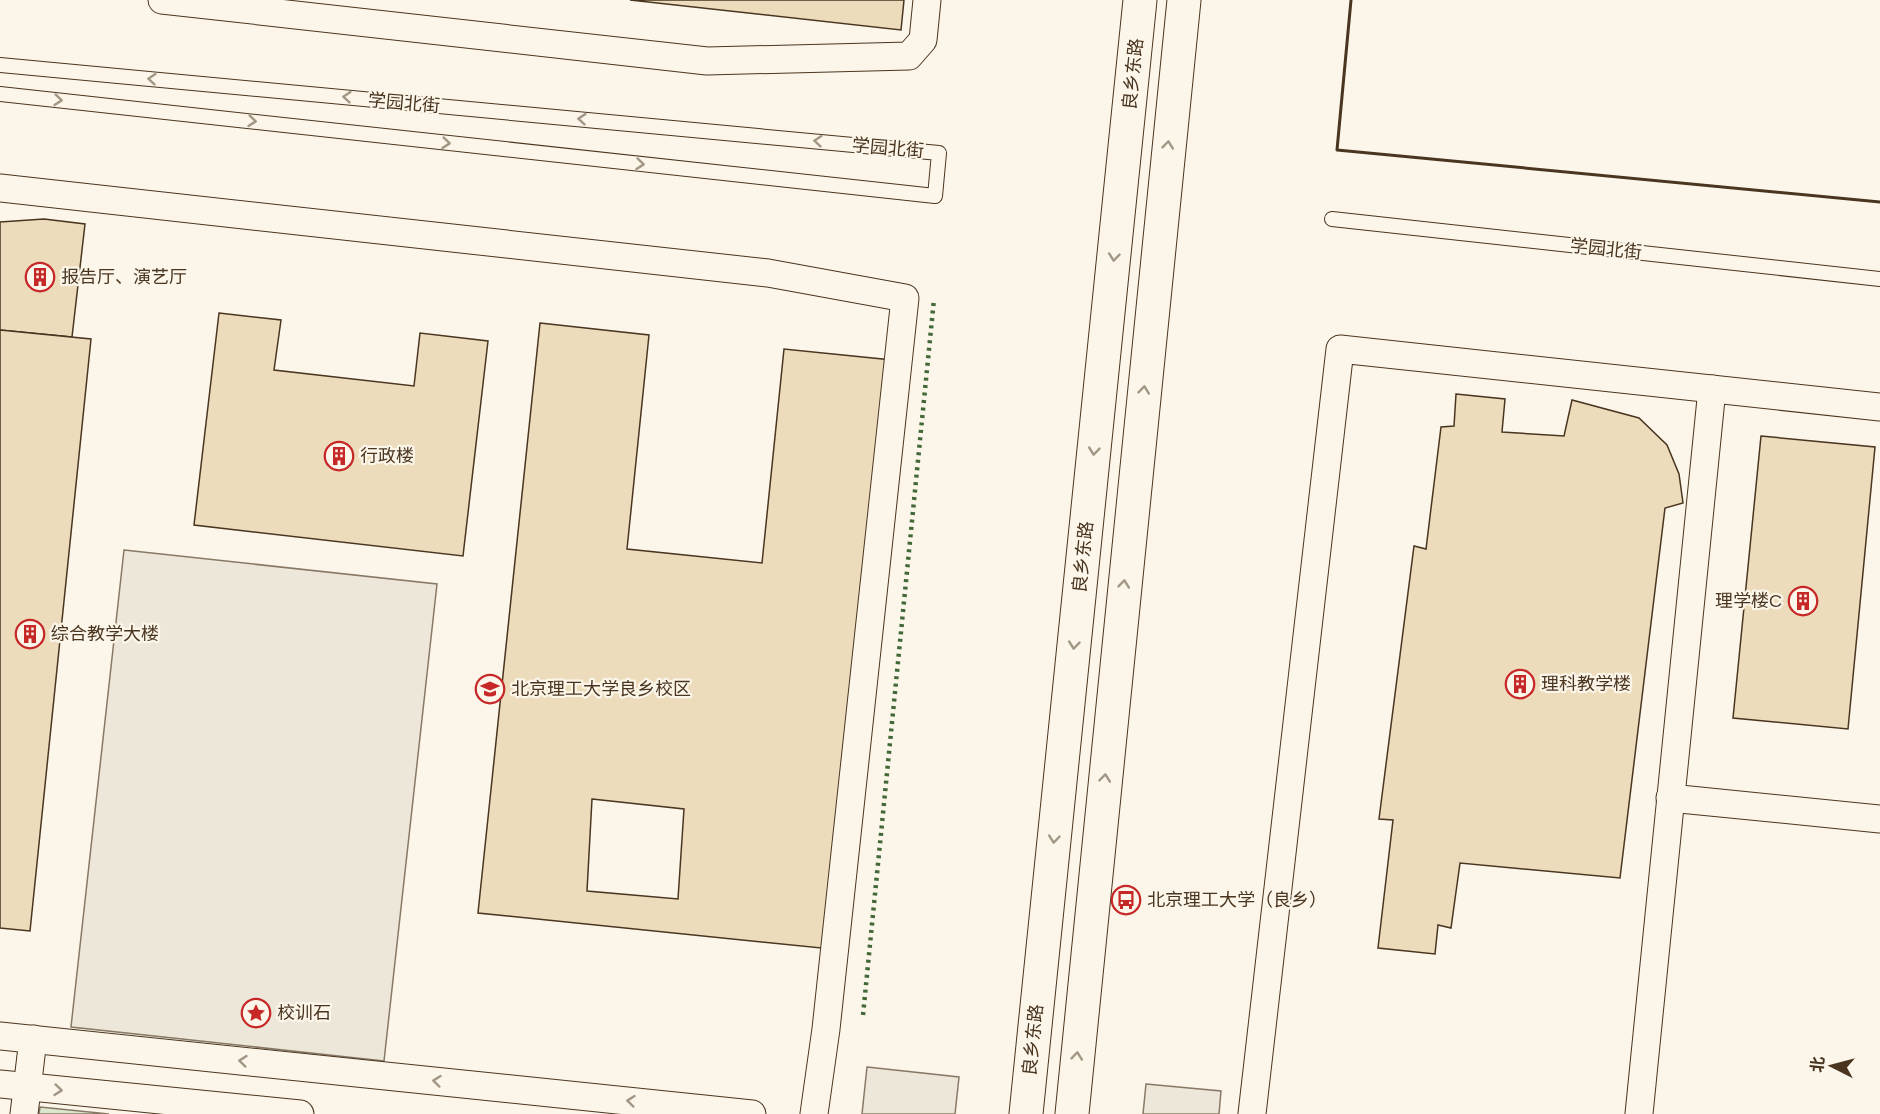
<svg xmlns="http://www.w3.org/2000/svg" width="1880" height="1114" viewBox="0 0 1880 1114" font-family="Figtree,'Noto Sans SC',sans-serif">
<style>
.green{fill:#dce7d0;stroke:#887966;stroke-width:1.5}
.parking{fill:#ede7d9;stroke:#887966;stroke-width:1.5}
.building{fill:#ecdcbc;stroke:#4a3520;stroke-width:1.5;fill-rule:evenodd}
.lines{fill:none;stroke-linecap:round;stroke-linejoin:round}
.service-casing{stroke:#4a3520;stroke-width:16}
.minor-casing{stroke:#4a3520;stroke-width:29}
.secondary-casing{stroke:#4a3520;stroke-width:35}
.service{stroke:#fbf6e9;stroke-width:14}
.minor{stroke:#fbf6e9;stroke-width:27}
.secondary{stroke:#fbf6e9;stroke-width:33}
.hedge{stroke:#436837;stroke-width:4.5;stroke-dasharray:3 4.5;stroke-linecap:butt}
.wall{stroke:#4a3520;stroke-width:3}
.oneway{stroke:#a29684}
.labels{text-anchor:middle;dominant-baseline:central;stroke-width:4.5;stroke-linejoin:round;paint-order:stroke}
.street-label{font-size:18px;fill:#4a3520;stroke:#fbf6e9}
.poi-label{font-size:18px;fill:#4a3520;stroke:#fbf6e9;text-anchor:start}
</style>
<rect width="100%" height="100%" fill="#fbf6e9"/>
<!-- green -->
<path class="green" d="M40 1107 109 1114H39Z"/>
<!-- parking -->
<g class="parking">
<path d="M124 550 437 584 384 1061 71 1027Z"/>
<path d="M867 1067 959 1077 955 1114H862Z"/>
<path d="M1146 1084 1221 1091 1219 1114H1143Z"/>
</g>
<!-- building -->
<g class="building">
<path d="M630 0H904L901 30Z"/>
<path d="M44 219 85 224 72 337 0 330V222Z"/>
<path d="M219 313 281 320 274 370 414 386 420 333 488 341 463 556 194 525Z"/>
<path d="M540 323 649 335 627 549 762 563 784 349 892 360 831 949 478 913ZM592 799 684 809 678 899 587 891Z"/>
<path d="M0 330 91 339 30 931 0 928Z"/>
<path d="M1456 394 1505 399 1502 432 1564 436 1572 400 1639 418 1667 445 1679 474 1683 503 1665 508 1620 878 1460 863 1451 928 1438 925 1435 954 1378 948 1393 820 1379 819 1414 546 1426 549 1441 427 1454 426Z"/>
<path d="M1761 436 1875 447 1848 729 1733 718Z"/>
</g>
<g class="lines">
<!-- service casing -->
<g class="service-casing">
<g id="service">
<path d="M0 65 939 153 935 196 0 94"/>
<path d="M1332 219 1880 279"/>
</g>
</g>
<!-- minor casing -->
<g class="minor-casing">
<g id="minor">
<path d="M162 0 707 61 909 56 923 40 927 0"/>
<path d="M0 188 768 273 905 298 826 1029 814 1114"/>
<path d="M1670 798 1880 819"/>
<path d="M0 1036 752 1114"/>
<path d="M0 1084 300 1114"/>
<path d="M24 1114 33 1039"/>
<path d="M1252 1114 1340 349 1880 407"/>
<path d="M1639 1114 1712 389"/>
</g>
</g>
<!-- secondary casing -->
<g class="secondary-casing">
<g id="secondary">
<path d="M1026 1114 1140 0"/>
<path d="M1072 1114 1184 0"/>
</g>
</g>
<!-- service -->
<use href="#service" class="service"/>
<!-- minor -->
<use href="#minor" class="minor"/>
<!-- secondary -->
<use href="#secondary" class="secondary"/>
<!-- hedge -->
<path class="hedge" d="M863 1015 934 299"/>
<!-- wall -->
<path class="wall" d="M1351 0 1337 150 1880 202"/>
</g>
<!-- one-way arrows -->
<defs><path id="oneway-chevron" d="M-2-3.5L2.5 0L-2 3.5" fill="none" stroke-width="1.6" stroke-linecap="round" stroke-linejoin="round" transform="scale(1.5)"/></defs>
<g class="oneway">
<use href="#oneway-chevron" transform="translate(152 79) rotate(-175)"/>
<use href="#oneway-chevron" transform="translate(347 97) rotate(-175)"/>
<use href="#oneway-chevron" transform="translate(58 100) rotate(6)"/>
<use href="#oneway-chevron" transform="translate(582 119) rotate(-175)"/>
<use href="#oneway-chevron" transform="translate(252 121) rotate(6)"/>
<use href="#oneway-chevron" transform="translate(818 141) rotate(-175)"/>
<use href="#oneway-chevron" transform="translate(446 143) rotate(6)"/>
<use href="#oneway-chevron" transform="translate(1168 145) rotate(-84)"/>
<use href="#oneway-chevron" transform="translate(640 164) rotate(6)"/>
<use href="#oneway-chevron" transform="translate(1114 257) rotate(96)"/>
<use href="#oneway-chevron" transform="translate(1144 390) rotate(-84)"/>
<use href="#oneway-chevron" transform="translate(1094 451) rotate(96)"/>
<use href="#oneway-chevron" transform="translate(1124 584) rotate(-84)"/>
<use href="#oneway-chevron" transform="translate(1074 645) rotate(96)"/>
<use href="#oneway-chevron" transform="translate(1105 778) rotate(-84)"/>
<use href="#oneway-chevron" transform="translate(1054 839) rotate(96)"/>
<use href="#oneway-chevron" transform="translate(1077 1056) rotate(-84)"/>
<use href="#oneway-chevron" transform="translate(243 1061) rotate(-174)"/>
<use href="#oneway-chevron" transform="translate(437 1081) rotate(-174)"/>
<use href="#oneway-chevron" transform="translate(58 1090) rotate(6)"/>
<use href="#oneway-chevron" transform="translate(631 1101) rotate(-174)"/>
</g>
<!-- icons -->
<defs>
<g id="building-ring" transform="scale(1.5)"><circle r="9.5" fill="#fbf6e9" stroke="#c62828" stroke-width="1.5"/><path d="M-4-6H4V6H1V3H-1V6H-4ZM-2.5-4.3h1.7v1.8h-1.7ZM.8-4.3h1.7v1.8H.8ZM-2.5-1h1.7V.8h-1.7ZM.8-1h1.7V.8H.8Z" fill="#c62828"/></g>
<g id="university-ring" transform="scale(1.5)"><circle r="9.5" fill="#fbf6e9" stroke="#c62828" stroke-width="1.5"/><path d="M0-5L7-2L0 1L-7-2ZM-4 1L0 2.5L4 1V4Q0 6-4 4Z" fill="#c62828"/></g>
<g id="bus-ring" transform="scale(1.5)"><circle r="9.5" fill="#fbf6e9" stroke="#c62828" stroke-width="1.5"/><path d="M-5-6H5V4H4V6H2V4H-2V6H-4V4H-5ZM-3.5-4V0h7V-4ZM-3.5 1.2v1.5H-2V1.2ZM2 1.2v1.5H3.5V1.2Z" fill="#c62828"/></g>
<g id="sight-ring" transform="scale(1.5)"><circle r="9.5" fill="#fbf6e9" stroke="#c62828" stroke-width="1.5"/><path d="M0-6L1.8-2.2L6-1.7L2.9 1.2L3.7 5.4L0 3.3L-3.7 5.4L-2.9 1.2L-6-1.7L-1.8-2.2Z" fill="#c62828"/></g>
</defs>
<g fill-rule="evenodd">
<use href="#building-ring" x="40" y="277"/>
<use href="#building-ring" x="339" y="456"/>
<use href="#building-ring" x="1803" y="601"/>
<use href="#building-ring" x="30" y="634"/>
<use href="#building-ring" x="1520" y="684"/>
<use href="#university-ring" x="490" y="689"/>
<use href="#bus-ring" x="1126" y="900"/>
<use href="#sight-ring" x="256" y="1013"/>
</g>
<g class="labels">
<!-- street labels -->
<g class="street-label">
<text transform="translate(1133 74) rotate(-84)">良乡东路</text>
<text transform="translate(404 103) rotate(5)">学园北街</text>
<text transform="translate(888 148) rotate(5)">学园北街</text>
<text transform="translate(1606 249) rotate(6)">学园北街</text>
<text transform="translate(1083 557) rotate(-84)">良乡东路</text>
<text transform="translate(1033 1040) rotate(-84)">良乡东路</text>
</g>
<!-- poi labels -->
<g class="poi-label">
<text x="61" y="277">报告厅、演艺厅</text>
<text x="360" y="456">行政楼</text>
<text x="1782" y="601" text-anchor="end">理学楼C</text>
<text x="51" y="634">综合教学大楼</text>
<text x="1541" y="684">理科教学楼</text>
<text x="511" y="689">北京理工大学良乡校区</text>
<text x="1147" y="900">北京理工大学（良乡）</text>
<text x="277" y="1013">校训石</text>
</g>
</g>
<!-- north arrow -->
<g transform="translate(1832 1066) rotate(276)" stroke="#fbf6e9" stroke-width="4.5" paint-order="stroke">
<path d="M0-4.5L10 22L0 15L-10 22Z" fill="#4a3520"/>
<text y="-9" font-size="16" font-weight="bold" text-anchor="middle" fill="#4a3520">北</text>
</g>
</svg>
